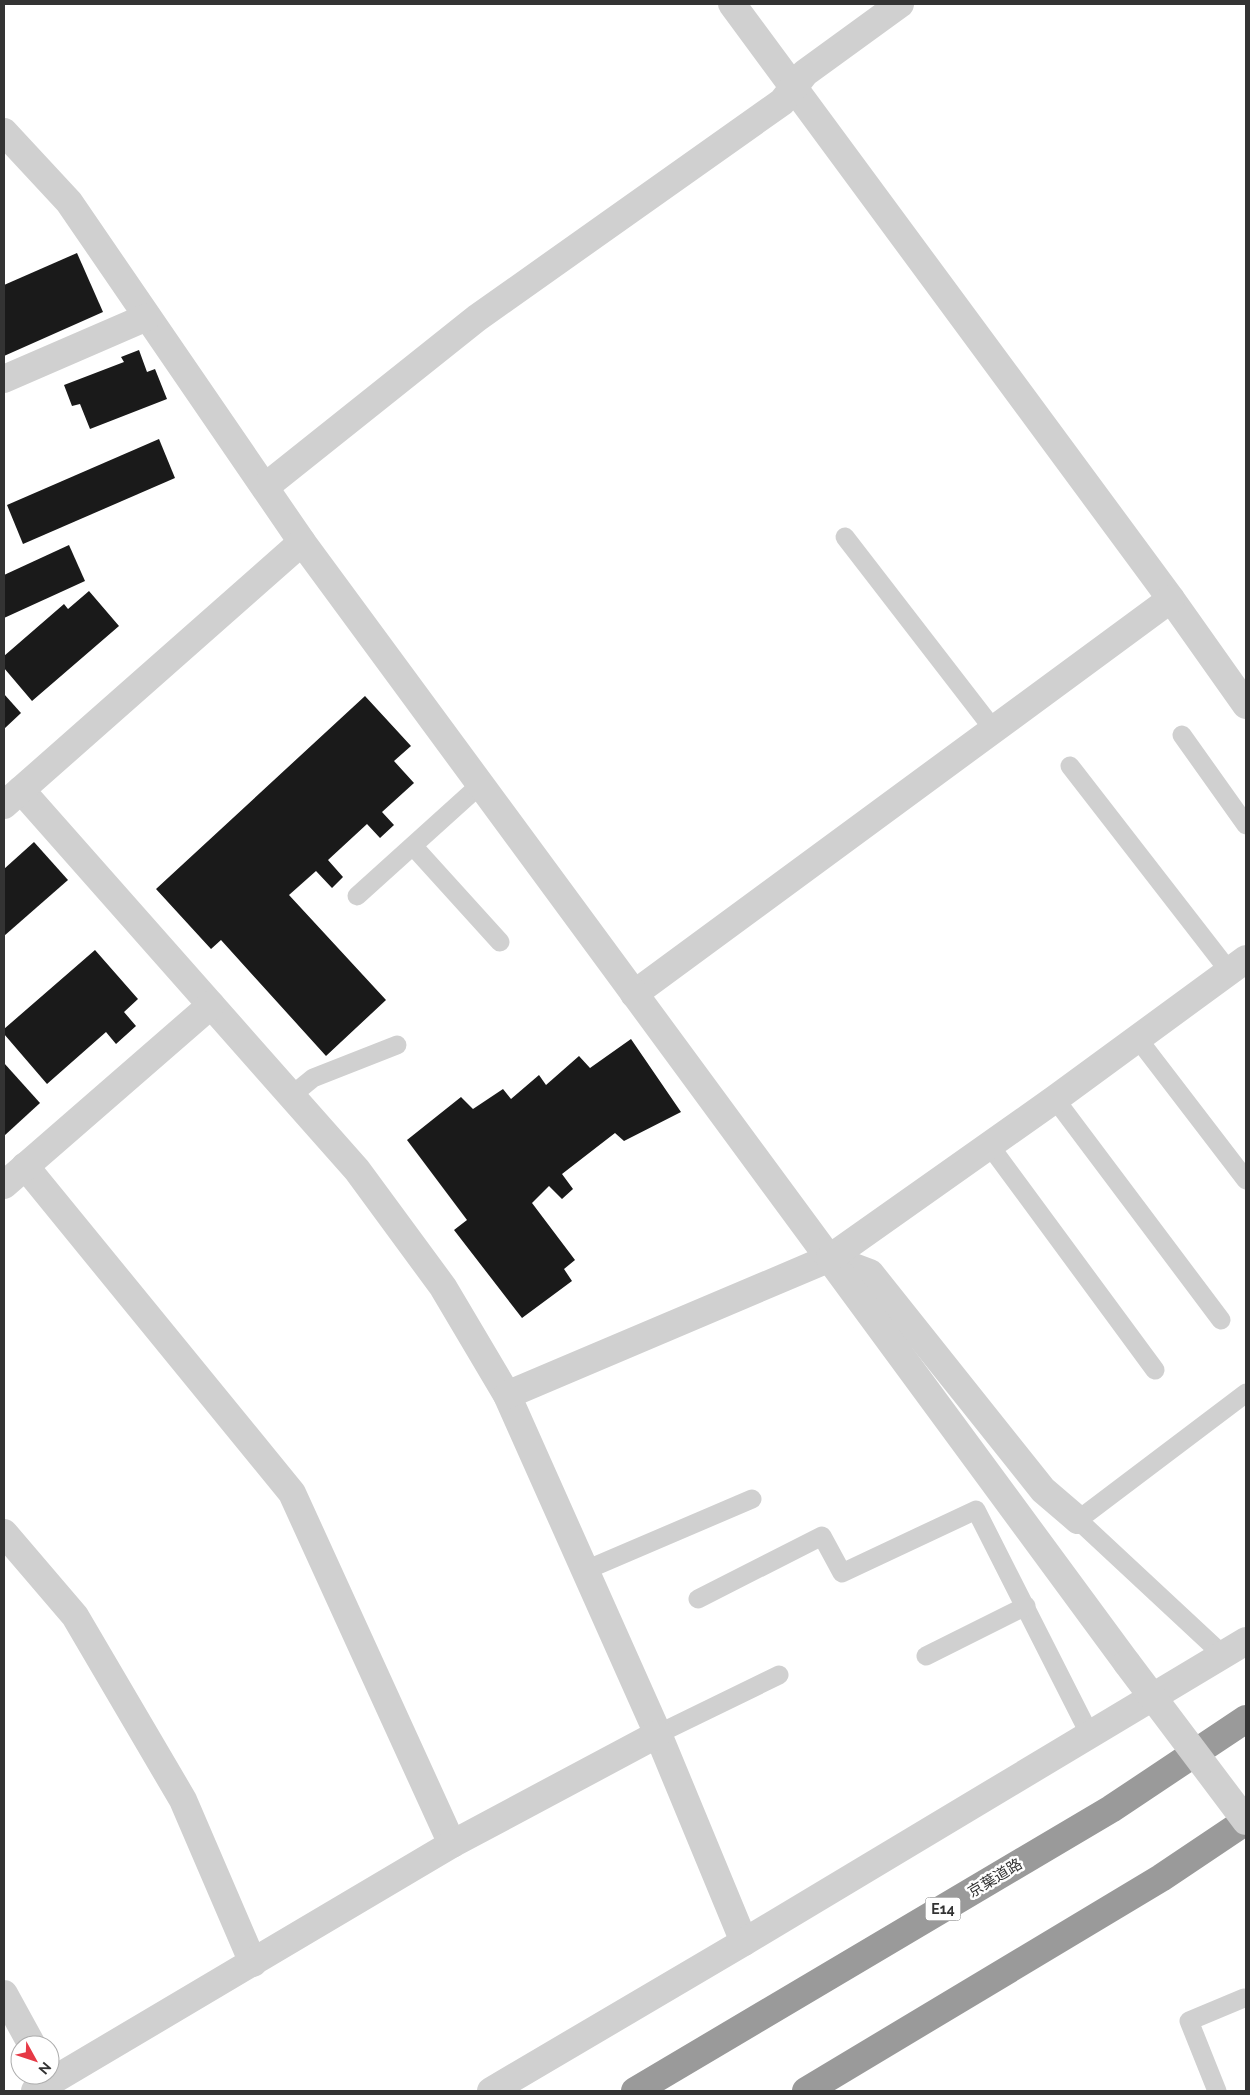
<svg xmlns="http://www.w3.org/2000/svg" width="1250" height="2095" viewBox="0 0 1250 2095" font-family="Raleway,'Noto Sans JP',sans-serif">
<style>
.building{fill:#1a1a1a}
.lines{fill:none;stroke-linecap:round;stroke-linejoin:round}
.service{stroke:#d0d0d0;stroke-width:19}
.minor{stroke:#d0d0d0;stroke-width:28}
.tertiary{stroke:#d0d0d0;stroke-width:28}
.motorway{stroke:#9a9a9a;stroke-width:28}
.tertiary-bridge{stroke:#d0d0d0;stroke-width:28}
.labels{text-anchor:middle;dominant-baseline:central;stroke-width:5;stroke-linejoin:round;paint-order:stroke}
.shield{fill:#fff;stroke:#707070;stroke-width:1}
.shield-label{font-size:14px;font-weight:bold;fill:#333}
.street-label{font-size:15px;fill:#333;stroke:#fff}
</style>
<rect width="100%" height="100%" fill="#fff"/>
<!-- building -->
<g class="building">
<path d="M77 253 103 312 4 356V285Z"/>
<path d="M139 350 147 372 155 369 167 399 90 429 80 404 72 406 64 385 124 362 121 357Z"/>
<path d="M159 439 175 478 23 544 7 505Z"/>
<path d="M69 545 85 581 4 618V575Z"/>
<path d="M89 591 119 626 32 701 4 668V656L64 604 68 609Z"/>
<path d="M4 694 21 713 4 729Z"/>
<path d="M365 696 411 746 394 761 414 783 382 812 394 825 380 838 367 824 328 860 343 877 332 888 316 871 289 895 386 1000 326 1056 221 940 211 949 156 889Z"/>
<path d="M34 842 68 880 4 936V869Z"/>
<path d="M95 950 138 999 124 1012 136 1026 116 1044 106 1032 47 1084 4 1034V1029Z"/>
<path d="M631 1039 681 1112 624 1141 615 1133 562 1174 573 1189 562 1199 549 1186 532 1203 575 1260 564 1269 572 1281 522 1318 454 1230 467 1220 407 1140 461 1097 473 1109 503 1089 511 1099 539 1075 546 1085 579 1056 590 1068Z"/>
<path d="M4 1063 40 1103 4 1136Z"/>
</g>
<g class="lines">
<!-- service -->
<g class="service">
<path d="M845 537 994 730"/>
<path d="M1182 735 1246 825"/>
<path d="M1070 766 1229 971"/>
<path d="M413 846 500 942"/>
<path d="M357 896 480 785"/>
<path d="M1138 1039 1246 1180"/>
<path d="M291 1096 313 1078 397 1045"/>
<path d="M1055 1099 1221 1320"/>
<path d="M990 1146 1155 1370"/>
<path d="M586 1570 752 1499"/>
<path d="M698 1599 822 1536 842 1573 976 1510 1090 1735"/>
<path d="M1223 1655 1078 1520 1246 1393"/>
<path d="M926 1656 1026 1606"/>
<path d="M658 1734 779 1675"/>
<path d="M1217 2091 1189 2021 1244 1998"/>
</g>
<!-- minor -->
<g class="minor">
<path d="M732 4 1171 599 1246 705"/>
<path d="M4 132 69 202 302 542"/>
<path d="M4 379 147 317"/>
<path d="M265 487 477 318 782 102 805 73 900 4"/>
<path d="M21 790 357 1170 443 1287 507 1395 658 1734 744 1942"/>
<path d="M634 994 1171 599"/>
<path d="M25 1166 292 1493 452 1844"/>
<path d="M4 1185 211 1005"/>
<path d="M507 1395 830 1258 870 1273 1043 1490 1078 1520"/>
<path d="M4 1533 75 1616 183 1800 253 1963"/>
<path d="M4 1994 32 2045"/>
<path d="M35 2091 452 1844 658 1734"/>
<path d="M491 2091 744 1942 1246 1641"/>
</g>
<!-- tertiary -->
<g class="tertiary">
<path d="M4 805 302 542 1127 1663"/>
<path d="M830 1258 1055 1099 1246 959"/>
</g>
<!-- motorway -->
<g class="motorway">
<path d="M635 2091 1111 1809 1246 1719"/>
<path d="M806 2091 1161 1878 1246 1821"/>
</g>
<!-- tertiary-bridge -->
<path class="tertiary-bridge" d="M1127 1663 1246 1821"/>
</g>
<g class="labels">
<!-- shield labels -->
<rect class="shield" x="925.5" y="1897.5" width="35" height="23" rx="4"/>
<g class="shield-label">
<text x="943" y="1909">E14</text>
</g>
<!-- street labels -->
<g class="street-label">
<text transform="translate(995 1878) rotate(-31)">京葉道路</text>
</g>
</g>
<!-- border -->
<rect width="1250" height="2095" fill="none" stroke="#333333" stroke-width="10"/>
<!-- north arrow -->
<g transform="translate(35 2060) rotate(130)"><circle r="24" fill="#ffffff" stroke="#adadad"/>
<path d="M0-4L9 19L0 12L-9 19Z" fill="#e63946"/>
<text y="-8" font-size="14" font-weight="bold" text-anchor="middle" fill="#333333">N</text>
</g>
</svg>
